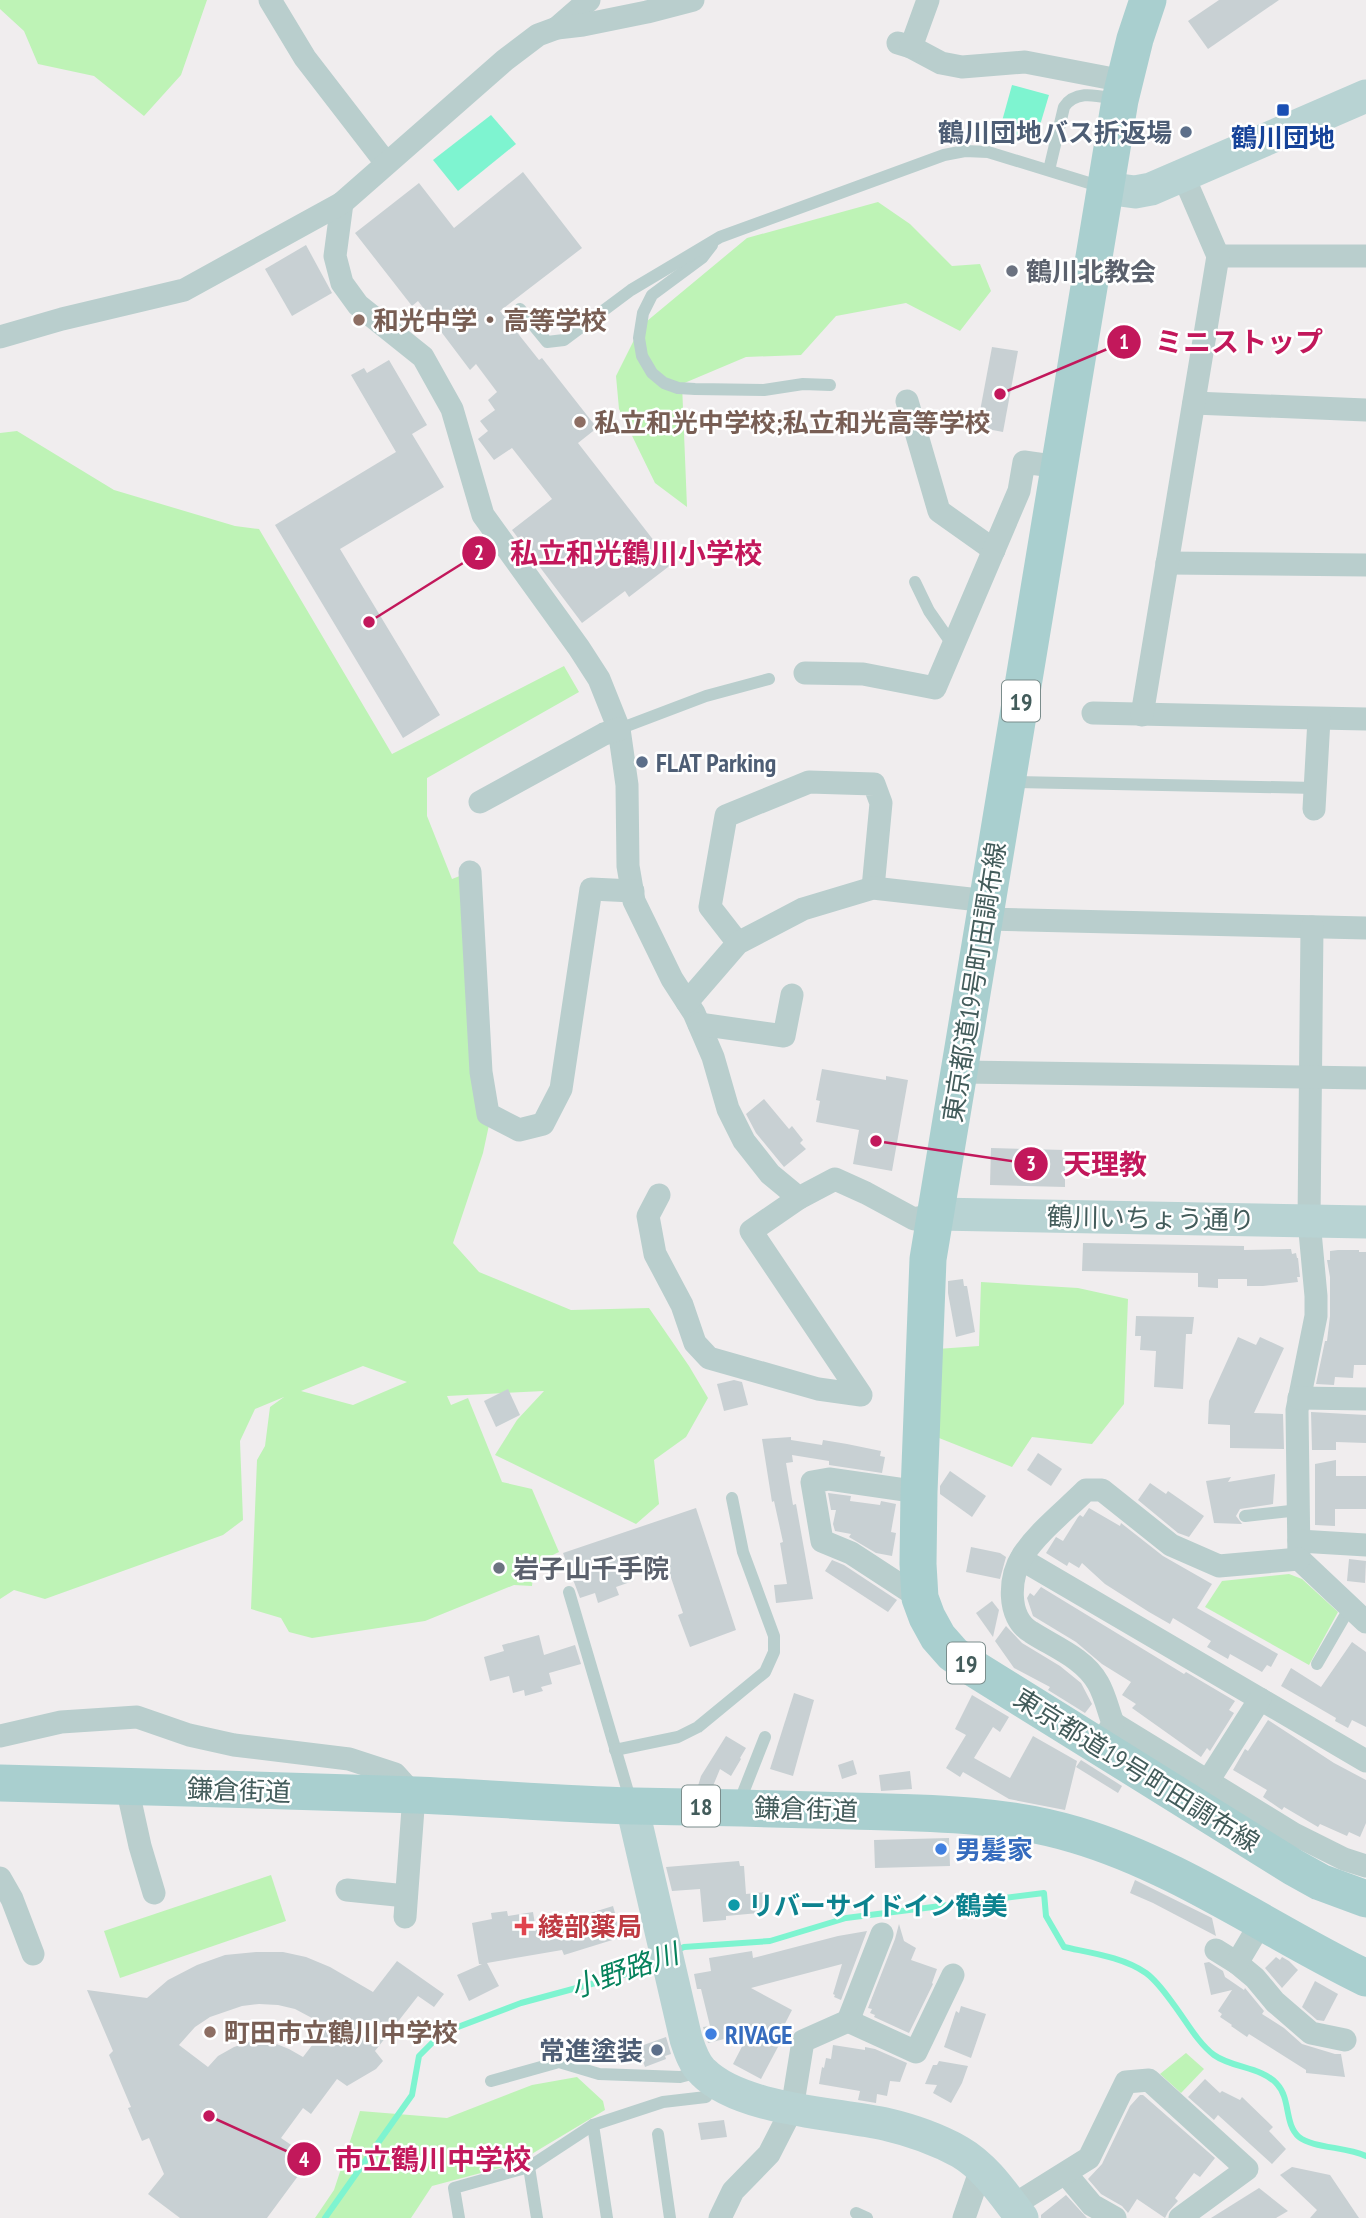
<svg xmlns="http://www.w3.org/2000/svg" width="1366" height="2218" viewBox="0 0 1366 2218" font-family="'PT Sans Narrow','Noto Sans JP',sans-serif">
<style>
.green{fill:#bef3b6;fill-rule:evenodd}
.water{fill:#7ef4d0}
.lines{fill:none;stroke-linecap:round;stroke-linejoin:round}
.stream{stroke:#7ef4d0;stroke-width:6}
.building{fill:#c8d0d3;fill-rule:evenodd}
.lane{stroke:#b9cecd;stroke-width:12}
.street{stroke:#b9cecd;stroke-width:23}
.secondary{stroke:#b8d3d3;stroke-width:33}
.primary{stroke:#a9cfcf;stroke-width:37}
.transit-dot{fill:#1a4fb4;stroke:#fff;stroke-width:2.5}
.service-dot{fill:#5c6f8a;stroke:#fff;stroke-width:2.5}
.worship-dot{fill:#6b7280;stroke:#fff;stroke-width:2.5}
.education-dot{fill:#8d6e63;stroke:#fff;stroke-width:2.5}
.shop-dot{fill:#3f7fe0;stroke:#fff;stroke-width:2.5}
.culture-dot{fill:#0f9aa8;stroke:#fff;stroke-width:2.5}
.health-dot{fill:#e0444e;stroke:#fff;stroke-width:2.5}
.labels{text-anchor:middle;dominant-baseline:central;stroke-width:5;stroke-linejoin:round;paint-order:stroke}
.shield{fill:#fff;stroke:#7b8d8c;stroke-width:2}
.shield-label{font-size:24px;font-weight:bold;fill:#435c5b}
.service-label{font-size:26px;font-weight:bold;fill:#4e5e75;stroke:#fff;text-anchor:end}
.transit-label{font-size:26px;font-weight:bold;fill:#164399;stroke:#fff}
.worship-label{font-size:26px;font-weight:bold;fill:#5b616d;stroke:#fff;text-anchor:start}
.education-label{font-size:26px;font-weight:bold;fill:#785e54;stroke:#fff;text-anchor:start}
.street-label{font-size:26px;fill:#435c5b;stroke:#fff}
.shop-label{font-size:26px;font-weight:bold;fill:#366cbe;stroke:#fff;text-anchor:start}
.culture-label{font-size:26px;font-weight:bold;fill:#0d838f;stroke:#fff;text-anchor:start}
.health-label{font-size:26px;font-weight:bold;fill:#be3a42;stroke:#fff;text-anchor:start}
.water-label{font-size:28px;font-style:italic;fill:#05825c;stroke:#fff}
.leader{fill:none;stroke:#c2185b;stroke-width:2.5}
.callout-dot{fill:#c2185b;stroke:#fff;stroke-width:2.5}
.mark-label{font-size:21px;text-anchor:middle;font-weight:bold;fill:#fff}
.callout-label{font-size:28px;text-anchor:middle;font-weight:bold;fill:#c2185b;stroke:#fff;stroke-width:5;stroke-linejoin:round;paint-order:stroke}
</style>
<rect width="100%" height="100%" fill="#f0edee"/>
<!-- green -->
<g class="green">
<path d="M0 0H207L181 75 144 116 94 76 38 64 24 31 0 9Z"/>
<path d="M878 202 910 224 952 266 980 264 991 291 960 331 906 303 836 316 801 355 746 357 682 384 687 507 655 483 619 409 616 376 641 326 747 238Z"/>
<path d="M17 431 114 490 235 526 259 529 392 754 564 666 579 692 427 778V816L452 879 470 872 489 1125 483 1153 453 1243 479 1272 571 1310 649 1308 689 1366 708 1398 686 1437 654 1460 659 1504 636 1524 495 1455 517 1420 544 1391 447 1396 451 1405 468 1398 502 1482 532 1489 559 1552C538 1562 535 1563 532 1586L514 1585 425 1621 312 1638 289 1632 281 1618 251 1609 257 1460 265 1446 270 1407 284 1397 255 1409 240 1441 243 1520 223 1535 45 1599 14 1590 0 1599V433ZM363 1366 407 1382 353 1405 301 1391Z"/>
<path d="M981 1282 1078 1288 1128 1299 1124 1404 1092 1444 1032 1437 1012 1467 934 1436 937 1349 979 1346Z"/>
<path d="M1289 1574 1302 1579 1338 1612 1309 1665 1205 1607 1222 1581Z"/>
<path d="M271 1875 286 1921 120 1978 104 1931Z"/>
<path d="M1186 2053 1204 2069 1181 2093 1160 2074Z"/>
<path d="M577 2077 603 2101 605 2110 515 2164 432 2186 411 2218H315L334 2190 360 2111 447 2118 532 2085Z"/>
</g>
<!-- water -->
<g class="water">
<path d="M1012 85 1049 95 1035 142 999 132Z"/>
<path d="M491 115 516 144 458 191 433 160Z"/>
</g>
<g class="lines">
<!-- stream -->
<g class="stream">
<path d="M675 1951 684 1947 770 1941 846 1918 1044 1893 1046 1916 1064 1947C1091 1953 1123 1957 1146 1973 1157 1981 1166 1994 1174 2005 1186 2021 1198 2043 1214 2055 1232 2068 1262 2067 1277 2084 1291 2099 1284 2124 1299 2137 1312 2148 1348 2147 1366 2156"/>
<path d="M325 2218 412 2095 419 2056 442 2033 521 2003 621 1976 656 1960"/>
</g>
</g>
<!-- building -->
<g class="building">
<path d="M1219 0H1279L1208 49 1188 21Z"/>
<path d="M523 172 582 248 500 311 539 360 542 358 597 428 578 443 672 564 629 597 625 591 582 623 512 530 552 499 512 448 494 460 478 439 488 431 480 421 495 410 488 400 497 392 476 364 470 370 418 301 412 306 355 233 419 183 454 228Z"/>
<path d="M306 245 332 293 292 316 265 269Z"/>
<path d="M992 347 1018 351 1003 432 977 427Z"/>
<path d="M389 360 427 425 412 434 444 487 340 549 440 715 403 738 275 525 396 452 351 375 364 368 367 373Z"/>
<path d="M822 1069 886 1080V1076L908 1080 892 1171 853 1164 859 1130 816 1122 820 1101 816 1100Z"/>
<path d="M764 1099 789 1129 792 1126 803 1140 800 1143 806 1149 784 1167 756 1133 746 1114Z"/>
<path d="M991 1148 1065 1150V1187L990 1185Z"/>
<path d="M1083 1243 1244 1246V1250L1291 1249 1292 1254 1296 1253 1297 1258H1298L1300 1277H1297L1298 1282 1263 1286H1247V1279H1218V1288L1198 1287V1273L1082 1271Z"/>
<path d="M1338 1250H1359V1252H1366V1365H1354L1353 1378 1335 1377 1334 1385 1316 1384 1325 1341H1327L1330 1316V1277L1327 1260H1330V1251Z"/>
<path d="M963 1279 964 1286H967L975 1332 956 1337 948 1293V1281Z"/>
<path d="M1136 1316 1194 1317 1192 1334H1186L1183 1389 1154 1387 1156 1351 1140 1350 1141 1336H1135Z"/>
<path d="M1238 1337 1256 1345 1260 1337 1284 1348 1254 1413 1283 1414 1284 1449 1230 1448V1425L1208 1424 1209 1401Z"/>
<path d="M734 1380 742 1382 748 1405 724 1411 717 1384Z"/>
<path d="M508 1389 520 1415 496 1427 484 1401Z"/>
<path d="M1311 1412 1366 1415V1443L1336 1442V1450H1312Z"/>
<path d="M791 1437V1440L822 1445 823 1440 847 1444 881 1451 880 1456 885 1457 882 1473 829 1465V1461L792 1455 793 1462 786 1463 793 1505 796 1504 813 1599 776 1603 774 1585 787 1584 780 1543 783 1542 774 1501 772 1502 762 1439Z"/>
<path d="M1038 1453 1062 1469 1051 1486 1027 1470Z"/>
<path d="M1336 1460V1476H1366V1509H1335V1526L1315 1525V1464Z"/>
<path d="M950 1471 986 1496 972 1517 940 1494V1486Z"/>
<path d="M1275 1474 1273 1504 1240 1509 1236 1516 1242 1524 1214 1523 1206 1481 1231 1477 1228 1482Z"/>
<path d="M1150 1483 1166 1494 1168 1491 1204 1516 1189 1537 1178 1533 1138 1500Z"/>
<path d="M828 1493 851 1496 850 1501 880 1505 881 1501 896 1504 891 1532 896 1533 892 1556 876 1553 849 1537 851 1534 835 1531 833 1524 836 1510H831Z"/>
<path d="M696 1508 736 1630 690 1647 678 1615 683 1613 666 1563 630 1575 633 1581 616 1587 619 1595 598 1603 595 1593 580 1598 563 1553Z"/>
<path d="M1089 1508 1120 1526 1121 1523 1163 1556 1212 1584 1197 1608 1278 1654 1271 1667 1267 1665 1262 1672 1230 1654 1228 1659 1207 1647 1211 1641 1173 1618 1170 1624 1149 1612 1105 1584 1082 1563 1079 1568 1069 1562 1067 1566 1046 1553 1056 1537 1063 1541 1078 1517 1080 1515 1083 1517Z"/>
<path d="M971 1547 1000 1553 1006 1557 1000 1579 966 1572Z"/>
<path d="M1349 1559 1366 1561 1365 1583 1347 1581Z"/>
<path d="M832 1560 844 1565 897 1600 888 1612 825 1571Z"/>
<path d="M1041 1587 1184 1674 1186 1672 1235 1701 1229 1710 1234 1713 1210 1751 1207 1748 1201 1757 1132 1708 1136 1704 1122 1695 1131 1682 1102 1664 1076 1642 1033 1616 1027 1598 1030 1593 1034 1596Z"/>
<path d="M992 1601 999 1610 993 1637 976 1613Z"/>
<path d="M1006 1626 1022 1643 1060 1666 1081 1683 1092 1704 1085 1713 1048 1690 1050 1687 1014 1668 995 1641Z"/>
<path d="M539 1635 544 1655 575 1645 581 1664 549 1673 552 1684 541 1687 543 1691 525 1696 524 1690 513 1693 509 1676 490 1681 484 1657 504 1651 502 1645Z"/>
<path d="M1352 1642 1366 1652V1727L1352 1720 1348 1728 1335 1721 1336 1718 1281 1686 1291 1668 1321 1687Z"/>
<path d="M794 1693 814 1700 793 1776 770 1769Z"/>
<path d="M972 1695 1009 1717 1000 1732 993 1727 974 1758 1010 1778 1033 1736 1077 1761 1065 1810 1009 1799 963 1772 960 1777 946 1768 966 1735 955 1729Z"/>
<path d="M1268 1720 1334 1763 1366 1780V1823L1360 1837 1349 1832 1347 1836 1320 1824 1318 1827 1284 1807 1282 1810 1263 1797 1267 1790 1233 1770 1245 1749 1248 1751Z"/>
<path d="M726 1736 746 1748 740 1758 741 1759 731 1776 720 1769 713 1786H698L701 1776Z"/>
<path d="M853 1760 857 1774 842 1779 838 1765Z"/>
<path d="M1081 1760 1122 1786 1118 1793 1076 1767Z"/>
<path d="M910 1771 912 1789 881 1791 879 1775Z"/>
<path d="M949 1838 950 1866 875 1868 874 1840Z"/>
<path d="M739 1861 740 1866H744L746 1894 766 1892 768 1912 726 1916V1920L703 1922 700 1889 672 1891 666 1867Z"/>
<path d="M1135 1880 1212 1918 1216 1936 1153 1903 1130 1893Z"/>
<path d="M613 1906 622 1937 564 1955 562 1950 487 1963 499 1986 469 2001 457 1975 482 1964H479L472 1923 492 1919 491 1913 507 1911 508 1916 533 1912 536 1930Z"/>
<path d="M899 1924 904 1941 916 1948 911 1960 937 1969 932 1983 933 1984 909 2033 874 2017 875 2015 870 2013 872 2009 868 2008 895 1939Z"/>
<path d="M867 1931 841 2000 834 1997 835 1995 833 1994 842 1964 751 1988 792 2010 775 2043 779 2045 761 2079 733 2064 749 2033 708 2043 703 2027 710 2026 701 1989H697L694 1974 711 1971 709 1958 752 1951 753 1958 838 1936Z"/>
<path d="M256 1952H283L306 1957 330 1967 373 1992 397 1961 444 1994 434 2007 418 1996 375 2051 383 2061 376 2069 347 2086 337 2079 311 2114 303 2108 281 2138 300 2151 287 2168 298 2176 267 2218H180L148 2194 164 2174 149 2138 142 2141 128 2108 131 2107 109 2055 113 2051 87 1990 147 1998 168 1980 197 1965 225 1955ZM259 2004 278 2005 295 2009 327 2026 303 2057 289 2049 269 2041H252L234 2047 218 2056 208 2067 179 2045 195 2027 210 2017 242 2006Z"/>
<path d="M1276 1957 1280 1960 1282 1957 1289 1961 1298 1970 1282 1988 1265 1968Z"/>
<path d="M1209 1962 1223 1971 1225 1977 1244 1990 1245 1988 1264 2011 1262 2014 1284 2028 1302 2044 1335 2054H1341L1345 2077 1306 2073V2070L1249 2034 1247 2037 1231 2026 1232 2025 1220 2017 1222 2014 1218 2011 1232 1990 1211 1995 1204 1963Z"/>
<path d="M1315 1981 1338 1994 1324 2021 1317 2020 1302 2007Z"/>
<path d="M961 2006 986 2014 971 2058 944 2047 956 2011 959 2013Z"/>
<path d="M666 2037 671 2054 665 2056 666 2059 645 2067 638 2047Z"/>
<path d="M833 2045 865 2050V2047L875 2049 907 2063 900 2082 890 2081 887 2096 877 2094 876 2103 858 2100 860 2091 819 2084 822 2067 824 2068 826 2058 831 2059Z"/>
<path d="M939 2061 968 2066 962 2083 951 2103 933 2093 937 2085 925 2084 933 2065H937Z"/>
<path d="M1205 2079 1220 2093 1222 2091 1240 2100 1242 2097 1273 2127 1269 2131 1286 2149 1272 2164 1218 2115 1214 2120 1188 2097Z"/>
<path d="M1140 2095H1143L1215 2158 1200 2177 1194 2173 1175 2198 1178 2201 1168 2212 1165 2218 1137 2199 1128 2213 1122 2206 1101 2194 1088 2179 1102 2164 1130 2106Z"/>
<path d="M724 2120 727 2137 701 2140 698 2123Z"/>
<path d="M1292 2167 1330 2175 1359 2218H1310L1317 2210 1280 2175Z"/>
<path d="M1259 2188 1288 2211 1276 2218H1211Z"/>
<path d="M1066 2195 1087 2218H1041V2215Z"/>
</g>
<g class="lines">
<!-- lane -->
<g class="lane">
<path d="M1049 170 1064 107C1076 89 1098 96 1116 99"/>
<path d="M712 245 702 258 652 295 643 313 639 338 642 356 652 373 664 383 678 388 695 389 764 390 803 384 830 385"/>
<path d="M520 309 547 342 564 340 631 290 720 237 944 155 965 151 988 152 1102 187"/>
<path d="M915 582 929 611 952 644"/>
<path d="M619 729 706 696 769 679"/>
<path d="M1011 782 1315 788"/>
<path d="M1245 1516 1299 1510"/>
<path d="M569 1592 631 1802"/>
<path d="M1317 1664 1350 1607"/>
<path d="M615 1750 678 1737 698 1727 765 1672 774 1652V1636L743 1552 732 1498"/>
<path d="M739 1803 765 1737"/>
<path d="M491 2081 559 2062 599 2074 680 2077 699 2072"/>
<path d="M593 2125 607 2218"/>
<path d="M658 2134 670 2218"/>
<path d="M529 2167 537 2218"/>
<path d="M856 2213 867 2218"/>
<path d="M459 2218 454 2188 529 2167 593 2125 663 2102 706 2097 715 2083"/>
</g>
<!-- street -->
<g class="street">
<path d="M270 0 305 58 386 163"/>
<path d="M557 28 589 0"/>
<path d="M898 43 911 47 941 63 962 67 1025 62 1124 81"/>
<path d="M911 47 928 0"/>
<path d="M342 203 335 256 342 283 358 305 423 357 452 409 483 515 579 648 599 679 619 729 627 785 628 866 634 901 672 979 694 1013 713 1057 728 1109 744 1141 770 1174 799 1198 835 1179 866 1193 914 1219 936 1214"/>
<path d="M1218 256H1366"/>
<path d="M0 337 62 319 184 290 342 203 505 60 538 35 557 28 583 25 647 12 693 0"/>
<path d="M907 401 939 511 994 550"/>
<path d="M1194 403 1366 410"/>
<path d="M1167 563 1366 565"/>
<path d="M805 673 863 674 935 688 1019 491 1024 462 1059 467"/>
<path d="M1093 713 1366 719"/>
<path d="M1142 715 1218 256 1183 175"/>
<path d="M480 802 604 734 619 729"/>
<path d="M1314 809 1319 719"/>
<path d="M470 872 481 1072 488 1114 519 1130 543 1124 561 1089 591 889 633 891"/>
<path d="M985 919 1366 928"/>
<path d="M1312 927 1309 1221 1316 1296V1316L1297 1410 1299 1559 1366 1622"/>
<path d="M738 943 710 907 726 816 809 782 874 784 881 803 873 888"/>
<path d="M687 1002 738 943 803 909 873 888 988 901"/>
<path d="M699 1024 784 1036 792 995"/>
<path d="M960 1072 1366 1078"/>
<path d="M659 1195 648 1216 655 1254 682 1305 695 1343 709 1358 818 1389 861 1395 751 1231 799 1198"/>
<path d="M1299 1398 1366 1399"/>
<path d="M919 1492 829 1479 812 1482 822 1541 851 1553 920 1598"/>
<path d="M1299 1541 1366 1545"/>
<path d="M1021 1559 1366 1761"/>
<path d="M1113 1723 1294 1834 1344 1859 1366 1866"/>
<path d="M0 1736 61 1722 137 1717 189 1735 234 1745 349 1759 395 1774 414 1795 405 1917"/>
<path d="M1100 1747 1113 1723C1108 1710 1105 1695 1098 1683 1084 1658 1054 1647 1031 1632 1006 1617 1009 1577 1023 1555 1039 1531 1065 1511 1086 1490H1102L1171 1545 1219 1566 1299 1559"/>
<path d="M1208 1781 1260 1699"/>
<path d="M127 1787 140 1846 154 1893"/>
<path d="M0 1878 12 1899 33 1954"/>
<path d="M347 1890 406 1896"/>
<path d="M1216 1950 1237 1963 1255 1978 1275 2002 1311 2033 1345 2040"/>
<path d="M1237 1963 1262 1921"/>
<path d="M848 2021 916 2052 953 1975"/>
<path d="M1066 2174 1092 2205 1115 2218"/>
<path d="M1012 2206 1089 2158 1126 2082 1149 2080 1247 2169 1180 2218"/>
<path d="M720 2218 733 2191 769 2154 792 2109 803 2041 848 2021 882 1934"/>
<path d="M964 2218 981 2169"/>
</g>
<!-- secondary -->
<g class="secondary">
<path d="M1105 188 1135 192 1151 189 1366 96"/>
<path d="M936 1214 1366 1222"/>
<path d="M632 1806 686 2039C690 2051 694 2064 703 2072 741 2110 834 2113 885 2124 911 2130 937 2139 960 2152 986 2167 1004 2195 1022 2218"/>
</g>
<!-- primary -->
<g class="primary">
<path d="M1148 0 1135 39 1120 100 928 1259 919 1492 918 1564 920 1598 927 1617 938 1637 953 1654 970 1666 1293 1867 1320 1882 1366 1899"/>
<path d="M0 1783C139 1787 277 1790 416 1795 488 1798 561 1804 634 1806 707 1807 779 1809 852 1811 926 1813 1004 1813 1076 1835 1180 1866 1269 1931 1366 1978"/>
</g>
</g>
<!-- markers -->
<rect class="transit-dot" x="1276" y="103" width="14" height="14" rx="3.5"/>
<g class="service-dot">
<circle cx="1186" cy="132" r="7"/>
<circle cx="642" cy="762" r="7"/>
<circle cx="657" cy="2050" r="7"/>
</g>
<g class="worship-dot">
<circle cx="1012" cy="271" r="7"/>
<circle cx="499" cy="1568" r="7"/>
</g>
<g class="education-dot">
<circle cx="359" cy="320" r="7"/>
<circle cx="580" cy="422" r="7"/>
<circle cx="210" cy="2032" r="7"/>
</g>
<g class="shop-dot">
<circle cx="941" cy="1849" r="7"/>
<circle cx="711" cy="2034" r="7"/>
</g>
<circle class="culture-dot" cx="734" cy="1905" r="7"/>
<path class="health-dot" d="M520.5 1915.5h7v7h7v7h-7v7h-7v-7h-7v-7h7z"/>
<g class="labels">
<!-- shield labels -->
<g class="shield">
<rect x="1002" y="680.5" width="38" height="41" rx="5"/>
<rect x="947" y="1642.5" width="38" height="41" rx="5"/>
<rect x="682" y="1785.5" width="38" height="41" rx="5"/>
</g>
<g class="shield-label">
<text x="1021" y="701">19</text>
<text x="966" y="1663">19</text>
<text x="701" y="1806">18</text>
</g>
<!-- service labels -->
<g class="service-label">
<text x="1172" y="132">鶴川団地バス折返場</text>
<text x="656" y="762" text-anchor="start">FLAT Parking</text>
<text x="643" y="2050">常進塗装</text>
</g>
<!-- transit labels -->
<g class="transit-label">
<text x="1283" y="137">鶴川団地</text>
</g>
<!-- worship labels -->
<g class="worship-label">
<text x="1026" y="271">鶴川北教会</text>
<text x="513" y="1568">岩子山千手院</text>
</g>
<!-- education labels -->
<g class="education-label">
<text x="373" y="320">和光中学・高等学校</text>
<text x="594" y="422">私立和光中学校;私立和光高等学校</text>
<text x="224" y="2032">町田市立鶴川中学校</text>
</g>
<!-- street labels -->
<g class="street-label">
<text transform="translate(974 982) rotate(-81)">東京都道19号町田調布線</text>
<text transform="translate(1151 1218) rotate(1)">鶴川いちょう通り</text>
<text transform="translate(1137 1770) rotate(32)">東京都道19号町田調布線</text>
<text transform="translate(239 1790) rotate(2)">鎌倉街道</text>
<text transform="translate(806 1809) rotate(2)">鎌倉街道</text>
</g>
<!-- shop labels -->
<g class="shop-label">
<text x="955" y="1849">男髪家</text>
<text x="725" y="2034">RIVAGE</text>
</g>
<!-- culture labels -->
<g class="culture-label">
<text x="748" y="1905">リバーサイドイン鶴美</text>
</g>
<!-- health labels -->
<g class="health-label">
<text x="538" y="1926">綾部薬局</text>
</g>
<!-- water labels -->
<g class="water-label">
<text transform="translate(624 1970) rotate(-19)">小野路川</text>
</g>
</g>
<!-- callouts -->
<path class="leader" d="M1000 394L1124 342M369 622L479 553M876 1141L1031 1164M209 2116L304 2159"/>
<g class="callout-dot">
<circle cx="1000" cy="394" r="7"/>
<circle cx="369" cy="622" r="7"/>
<circle cx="876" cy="1141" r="7"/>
<circle cx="209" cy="2116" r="7"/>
<circle cx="1124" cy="342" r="18"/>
<circle cx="479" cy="553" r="18"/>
<circle cx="1031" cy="1164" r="18"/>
<circle cx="304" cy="2159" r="18"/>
</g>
<g class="mark-label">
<text x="1124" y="349">1</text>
<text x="479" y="560">2</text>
<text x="1031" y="1171">3</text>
<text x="304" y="2167">4</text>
</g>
<g class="callout-label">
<text x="1239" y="352">ミニストップ</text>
<text x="636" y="563">私立和光鶴川小学校</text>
<text x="1105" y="1174">天理教</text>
<text x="433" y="2169">市立鶴川中学校</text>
</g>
</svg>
